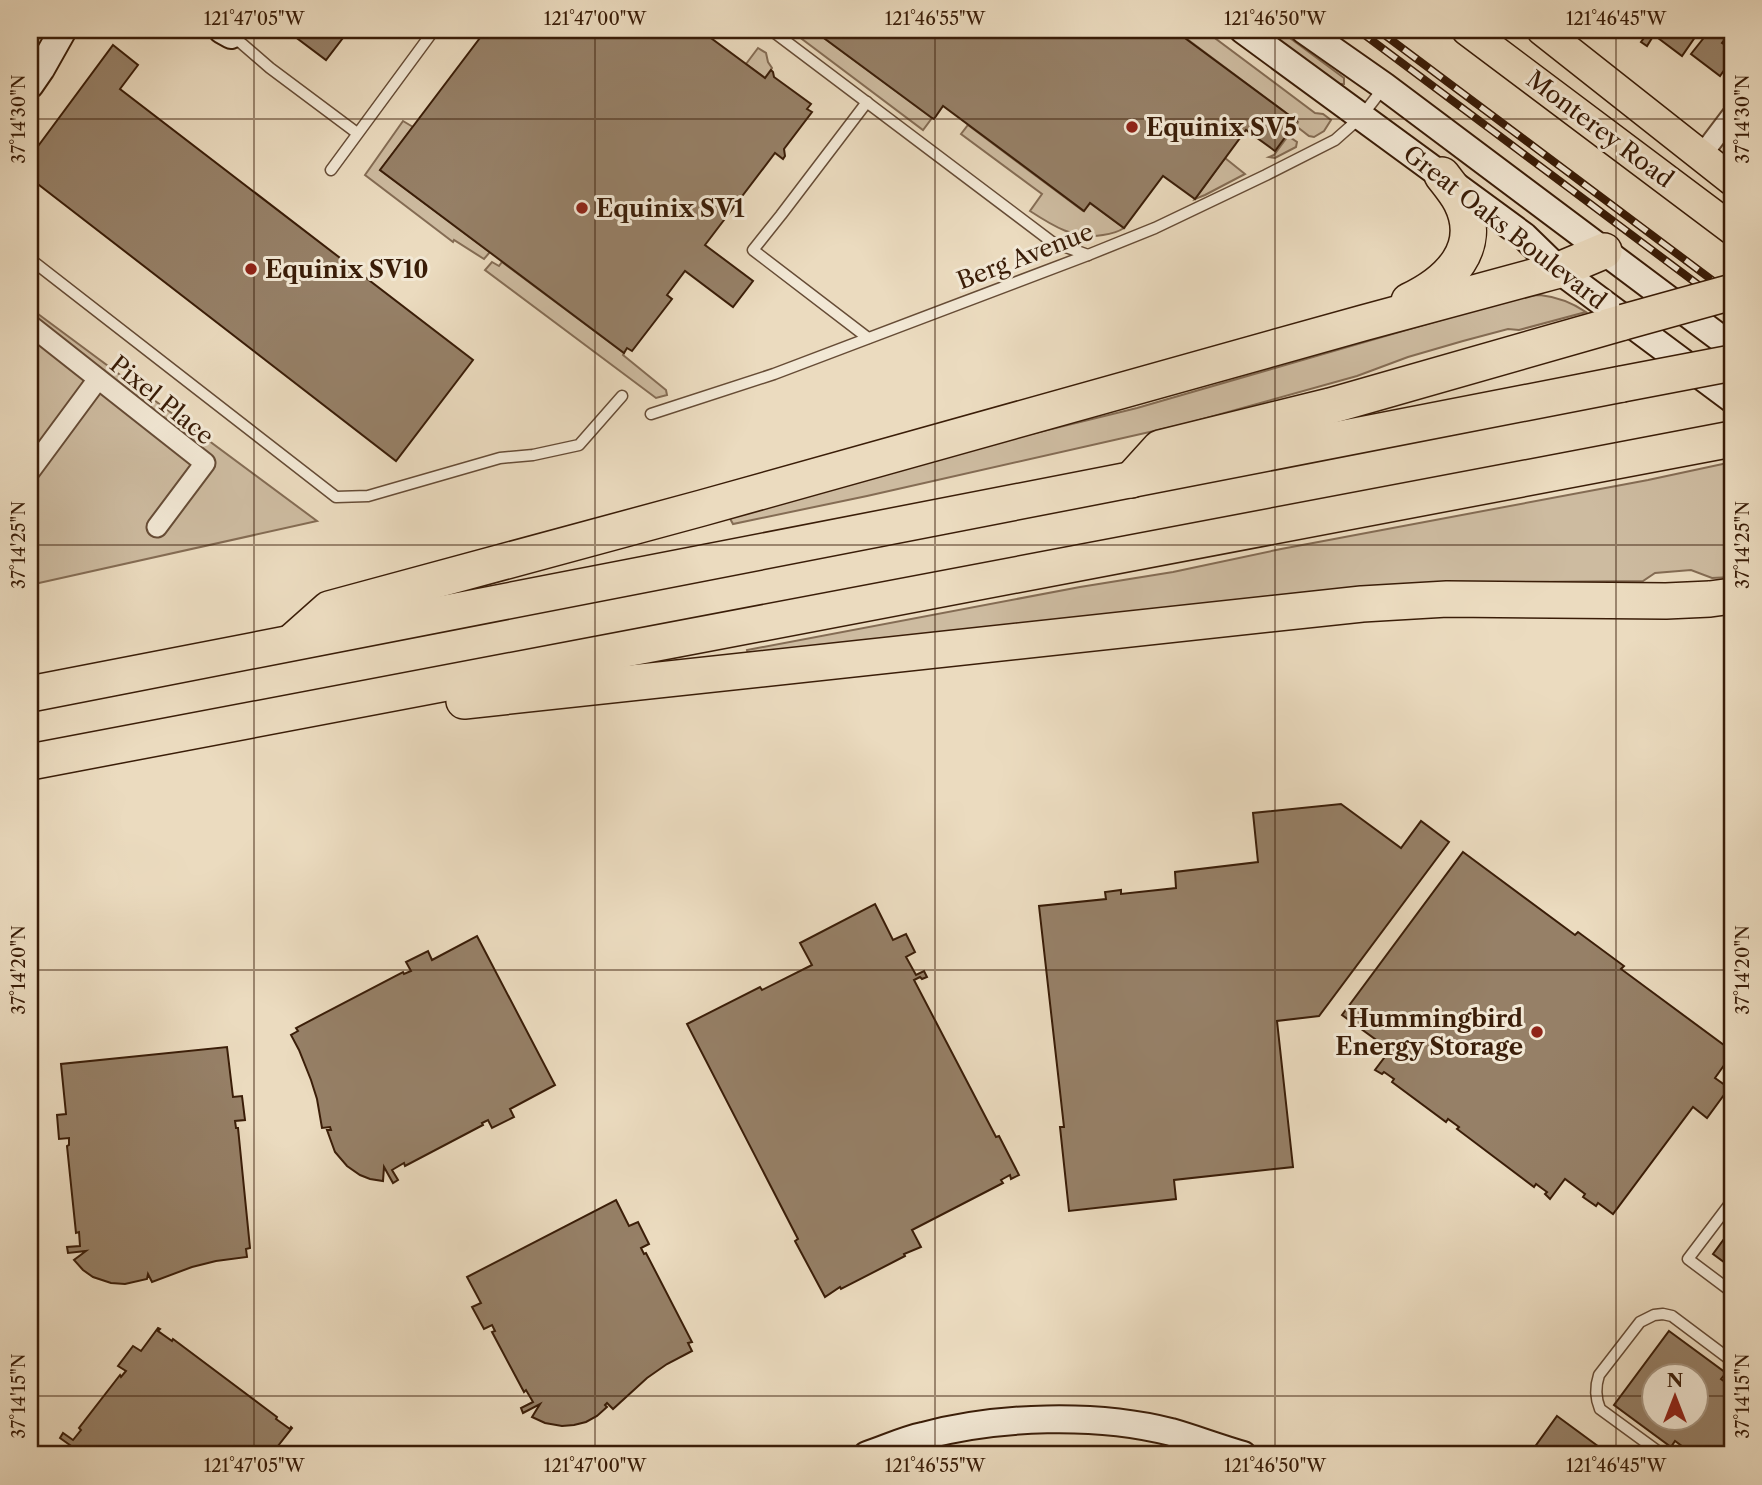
<svg xmlns="http://www.w3.org/2000/svg" width="1762" height="1485" viewBox="0 0 1762 1485" font-family="'Libre Caslon Text',serif">
<style>
.green{fill:#cdbba0;stroke:#846c54;stroke-width:2}
.building{fill:#968067;stroke:#3a1d08;stroke-width:2;fill-rule:evenodd}
.lines{fill:none;stroke-linecap:round;stroke-linejoin:round}
.lane-casing{stroke:#664c36;stroke-width:13}
.street-casing{stroke:#664c36;stroke-width:23}
.secondary-casing{stroke:#3a1d08;stroke-width:30}
.primary-casing{stroke:#3a1d08;stroke-width:33}
.highway-casing{stroke:#3a1d08;stroke-width:38}
.path{stroke:#3a1d08;stroke-width:3.5;stroke-dasharray:5 3.5;stroke-linecap:butt}
.lane{stroke:#f2e8d5;stroke-width:10}
.street{stroke:#f2e8d5;stroke-width:19}
.secondary{stroke:#f2e8d5;stroke-width:26}
.primary{stroke:#ebdbbf;stroke-width:30}
.highway{stroke:#ebdbbf;stroke-width:35}
.rail-casing{stroke:#3a1d08;stroke-width:8}
.rail{stroke:#f2e8d5;stroke-width:5;stroke-dasharray:16;stroke-linecap:butt}
.highway-bridge-casing{stroke:#3a1d08;stroke-width:38;stroke-linecap:butt}
.highway-bridge{stroke:#ebdbbf;stroke-width:35}
.ticks{fill:none;stroke:#3a1d08;stroke-width:2;stroke-opacity:0.45}
.poi-dot{fill:#8f2418;stroke:#f2e8d5;stroke-width:2.5}
.labels{text-anchor:middle;dominant-baseline:central;stroke-width:6;stroke-linejoin:round;paint-order:stroke}
.poi-label{font-size:24px;font-weight:bold;fill:#3a1d08;stroke:#f2e8d5;text-anchor:start}
.street-label{font-size:24px;fill:#3a1d08;stroke:#f2e8d5}
.neatline{fill:none;stroke:#3a1d08;stroke-width:2.5}
.ticks-label{font-size:18px;text-anchor:middle;fill:#3a1d08}
</style>
<rect width="100%" height="100%" fill="#ebdbbf"/>
<filter id="stains"><feTurbulence type="fractalNoise" baseFrequency=".00286" numOctaves="4"/><feColorMatrix values="0 0 0 0 .2 0 0 0 0 .09 0 0 0 0 .02 0 0 0 .5 -.17"/></filter>
<radialGradient id="worn" r=".72"><stop offset=".6" stop-color="#630" stop-opacity="0"/><stop offset="1" stop-color="#630" stop-opacity=".3"/></radialGradient>
<!-- green -->
<g class="green">
<path d="M790 30H813L932 118 923 130Z"/>
<path d="M1175 30H1204L1315 113 1323 114 1331 120 1324 131 1314 137 1309 136 1296 126 1298 122Z"/>
<path d="M1264 30H1279L1344 78V84H1337Z"/>
<path d="M758 48 766 53 768 62 772 68 765 78 746 64Z"/>
<path d="M403 121 413 127 380 170 490 252 484 259 454 240 453 242 365 175Z"/>
<path d="M968 125 1083 211 1090 203 1124 228C1118 232 1111 234 1103 235 1075 240 1053 226 1030 211L1042 194 961 134Z"/>
<path d="M1288 136 1297 142 1296 147 1275 158 1269 157 1274 155Z"/>
<path d="M1225 158 1245 174 1205 195 1195 199Z"/>
<path d="M492 262 499 266 502 262 624 353 623 355 666 390 667 395 656 398 485 270Z"/>
<path d="M1540 295C1558 297 1571 302 1586 312L1519 330 1508 329 1463 341 1408 357 1357 376 1185 424 867 496 733 524 728 515 1011 439 1137 408 1503 302 1526 296Z"/>
<path d="M30 308 317 521 30 585Z"/>
<path d="M1732 462V577L1712 578 1691 570 1655 573 1643 581 1512 582 750 665 747 650 1080 587 1173 572 1281 549 1648 480Z"/>
</g>
<!-- building -->
<g class="building">
<path d="M286 30H349L326 60Z"/>
<path d="M486 30H700L765 78 771 70 773 72 774 77 811 104 807 109 812 112 784 149 785 156 783 159 775 153 705 245 753 281 733 307 685 271 667 295 672 299 632 351 627 348 624 353 380 170Z"/>
<path d="M813 30H1174L1297 121 1275 151 1246 130 1195 199 1163 176 1124 228 1090 203 1084 211 943 106 934 119 932 118Z"/>
<path d="M1657 30H1700L1682 56 1654 35Z"/>
<path d="M1710 30 1731 31 1722 43 1727 46 1732 40V59L1720 76 1691 54Z"/>
<path d="M1647 34 1652 38 1647 46 1641 42Z"/>
<path d="M113 45 138 65 120 89 473 360 396 461 30 178V157Z"/>
<path d="M1341 804 1401 848 1421 821 1449 842 1319 1016 1277 1021 1293 1167 1174 1180 1176 1199 1069 1211 1060 1127H1064L1039 906 1106 899 1105 892 1121 890V894L1176 888 1175 872 1258 862 1253 813Z"/>
<path d="M1732 842V857L1725 851Z"/>
<path d="M1463 852 1575 935 1578 932 1624 966 1621 969 1732 1051V1054L1715 1078 1729 1088 1707 1118 1693 1107 1613 1214 1598 1203 1596 1206 1583 1197 1585 1194 1565 1179 1550 1199 1545 1194 1547 1192 1536 1184 1534 1187 1457 1129 1459 1127 1448 1119 1446 1122 1392 1082 1394 1079 1384 1072 1382 1074 1375 1070 1390 1050 1342 1015Z"/>
<path d="M875 904 893 940 906 934 915 952 906 957 916 975 924 971 927 977 922 979 920 977 914 980 996 1137 999 1136 1019 1175 1011 1179 1010 1175 1001 1180 1003 1183 912 1230 921 1247 904 1254 905 1256 841 1289 840 1287 825 1297 795 1241 798 1239 687 1024 760 987 762 990 812 965 800 943Z"/>
<path d="M477 936 555 1085 510 1109 514 1117 492 1128 488 1120 482 1123 483 1125 405 1166 404 1163 392 1170 398 1180 393 1183 384 1167 383 1181 370 1179 360 1175 347 1166 335 1152 327 1130H331L330 1127 322 1128 317 1099 311 1080 299 1050 291 1035 298 1031 296 1028 403 972 404 974 411 971 406 962 428 951 432 960Z"/>
<path d="M227 1047 233 1097 242 1096 245 1120 235 1121 236 1128H238L250 1248 246 1249 247 1257 216 1261 192 1267 152 1282 148 1274 147 1279 125 1284 111 1283 93 1277 83 1270 74 1260 86 1251 68 1253 67 1247 80 1246 79 1232 76 1233 67 1146 69 1145V1138L59 1139 57 1115 66 1114 61 1064Z"/>
<path d="M616 1200 629 1226 638 1222 649 1244 641 1248 644 1254 646 1253 692 1342 688 1343 692 1351 667 1364 647 1378 613 1409 607 1403 605 1405 607 1407 597 1416 586 1422 574 1425 562 1426 545 1423 532 1417 540 1404 523 1413 521 1408 533 1402 526 1390 524 1392 492 1332 495 1331 492 1325 484 1329 472 1307 481 1303 467 1277Z"/>
<path d="M1732 1228V1268L1713 1254Z"/>
<path d="M158 1328 160 1329 158 1331 172 1341 173 1339 277 1417 276 1419 290 1429 291 1427 292 1428 274 1451 279 1455H60L61 1447 74 1448 60 1438 63 1433 73 1440 81 1430 79 1428 120 1375 121 1377 126 1371 118 1366 133 1346 141 1351Z"/>
<path d="M1669 1331 1726 1373 1721 1379 1732 1387V1455H1694L1675 1441 1671 1447 1614 1405ZM1654 1376H1696V1418H1654Z"/>
<path d="M1557 1416 1610 1455H1529Z"/>
</g>
<g class="lines">
<!-- lane casing -->
<g class="lane-casing">
<g id="lane">
<path d="M771 30 1052 242 1088 255"/>
<path d="M233 36 270 68 357 133"/>
<path d="M867 102 781 215 753 250 868 338"/>
<path d="M331 170 434 30"/>
<path d="M30 259 336 497 368 496 500 458 533 455 579 445 622 396"/>
<path d="M651 414 774 374 1088 255 1155 228 1266 175 1335 140 1361 117 1384 87"/>
<path d="M1732 1201 1688 1259 1732 1292"/>
<path d="M1663 1455 1600 1409C1595 1397 1595 1387 1599 1375L1640 1322 1654 1315 1663 1314 1672 1316 1732 1361"/>
</g>
</g>
<!-- street casing -->
<g class="street-casing">
<g id="street">
<path d="M1701 156 1732 115"/>
<path d="M30 325 205 463 157 527"/>
<path d="M30 471 98 379"/>
</g>
</g>
<!-- secondary casing -->
<g class="secondary-casing">
<g id="secondary">
<path d="M222 30 231 35"/>
<path d="M1243 30 1524 236 1559 270 1732 399"/>
<path d="M1304 30 1384 86 1732 347"/>
<path d="M30 85 41 69 63 30"/>
<path d="M867 1455C885 1449 904 1440 923 1436 998 1416 1096 1413 1171 1432 1195 1439 1219 1448 1243 1455"/>
</g>
</g>
<!-- primary casing -->
<g class="primary-casing">
<g id="primary">
<path d="M1467 30 1732 229"/>
<path d="M1542 30 1732 180"/>
</g>
</g>
<!-- highway casing -->
<g class="highway-casing">
<g id="highway">
<path d="M1409 301C1449 282 1484 248 1461 202 1456 192 1448 183 1442 175"/>
<path d="M1131 480 1160 448 1330 406 1624 322"/>
<path d="M293 641 329 609 702 508 1363 323 1559 270 1604 251"/>
<path d="M30 694 1622 384"/>
<path d="M464 701 1362 604 1447 599 1666 601 1710 599 1732 596"/>
<path d="M30 762 1732 439"/>
</g>
</g>
<!-- path -->
<path class="path" d="M136 34 139 30"/>
<!-- lane -->
<use href="#lane" class="lane"/>
<!-- street -->
<use href="#street" class="street"/>
<!-- secondary -->
<use href="#secondary" class="secondary"/>
<!-- primary -->
<use href="#primary" class="primary"/>
<!-- highway -->
<use href="#highway" class="highway"/>
<!-- rail casing -->
<g class="rail-casing">
<g id="rail">
<path d="M1358 30 1732 310"/>
<path d="M1378 30 1732 295"/>
</g>
</g>
<!-- rail -->
<use href="#rail" class="rail"/>
<!-- highway-bridge casing -->
<g class="highway-bridge-casing">
<g id="highway-bridge">
<path d="M1624 322 1732 292"/>
<path d="M1622 384 1732 363"/>
</g>
</g>
<!-- highway-bridge -->
<use href="#highway-bridge" class="highway-bridge"/>
</g>
<!-- ticks -->
<path class="ticks" d="M254 30V1455M595 30V1455M935 30V1455M1275 30V1455M1616 30V1455M30 119H1732M30 545H1732M30 970H1732M30 1396H1654M1696 1396H1732"/>
<!-- markers -->
<g class="poi-dot">
<circle cx="1132" cy="127" r="7"/>
<circle cx="582" cy="208" r="7"/>
<circle cx="251" cy="269" r="7"/>
<circle cx="1537" cy="1032" r="7"/>
</g>
<g class="labels">
<!-- poi labels -->
<g class="poi-label">
<text x="1146" y="127">Equinix SV5</text>
<text x="596" y="208">Equinix SV1</text>
<text x="265" y="269">Equinix SV10</text>
<text x="1523" y="1018" text-anchor="end">Hummingbird<tspan x="1523" dy="28">Energy Storage</tspan></text>
</g>
<!-- street labels -->
<g class="street-label">
<text transform="translate(1600 129) rotate(37)">Monterey Road</text>
<text transform="translate(1505 227) rotate(38)">Great Oaks Boulevard</text>
<text transform="translate(1025 256) rotate(-21)">Berg Avenue</text>
<text transform="translate(162 400) rotate(39)">Pixel Place</text>
</g>
</g>
<!-- margin -->
<rect width="1762" height="1485" fill="none" stroke="#ebdbbf" stroke-width="77"/>
<!-- north arrow -->
<g transform="translate(1675 1397)"><circle r="33" fill="#f2e8d5" stroke="#a89783" stroke-width="2"/>
<path d="M0-5L12 26L0 18L-12 26Z" fill="#8f2418"/>
<text y="-10" font-size="19" font-weight="bold" text-anchor="middle" fill="#3a1d08">N</text>
</g>
<rect x="38" y="38" width="1686" height="1408" class="neatline"/>
<g class="ticks-label">
<text x="254" y="25">121°47'05"W</text>
<text x="595" y="25">121°47'00"W</text>
<text x="935" y="25">121°46'55"W</text>
<text x="1275" y="25">121°46'50"W</text>
<text x="1616" y="25">121°46'45"W</text>
<text transform="translate(19 119) rotate(-90)" y="6">37°14'30"N</text>
<text transform="translate(1743 119) rotate(-90)" y="6">37°14'30"N</text>
<text transform="translate(19 545) rotate(-90)" y="6">37°14'25"N</text>
<text transform="translate(1743 545) rotate(-90)" y="6">37°14'25"N</text>
<text transform="translate(19 970) rotate(-90)" y="6">37°14'20"N</text>
<text transform="translate(1743 970) rotate(-90)" y="6">37°14'20"N</text>
<text transform="translate(19 1396) rotate(-90)" y="6">37°14'15"N</text>
<text transform="translate(1743 1396) rotate(-90)" y="6">37°14'15"N</text>
<text x="254" y="1472">121°47'05"W</text>
<text x="595" y="1472">121°47'00"W</text>
<text x="935" y="1472">121°46'55"W</text>
<text x="1275" y="1472">121°46'50"W</text>
<text x="1616" y="1472">121°46'45"W</text>
</g>
<rect width="100%" height="100%" filter="url(#stains)"/>
<rect width="100%" height="100%" fill="url(#worn)"/>
</svg>
